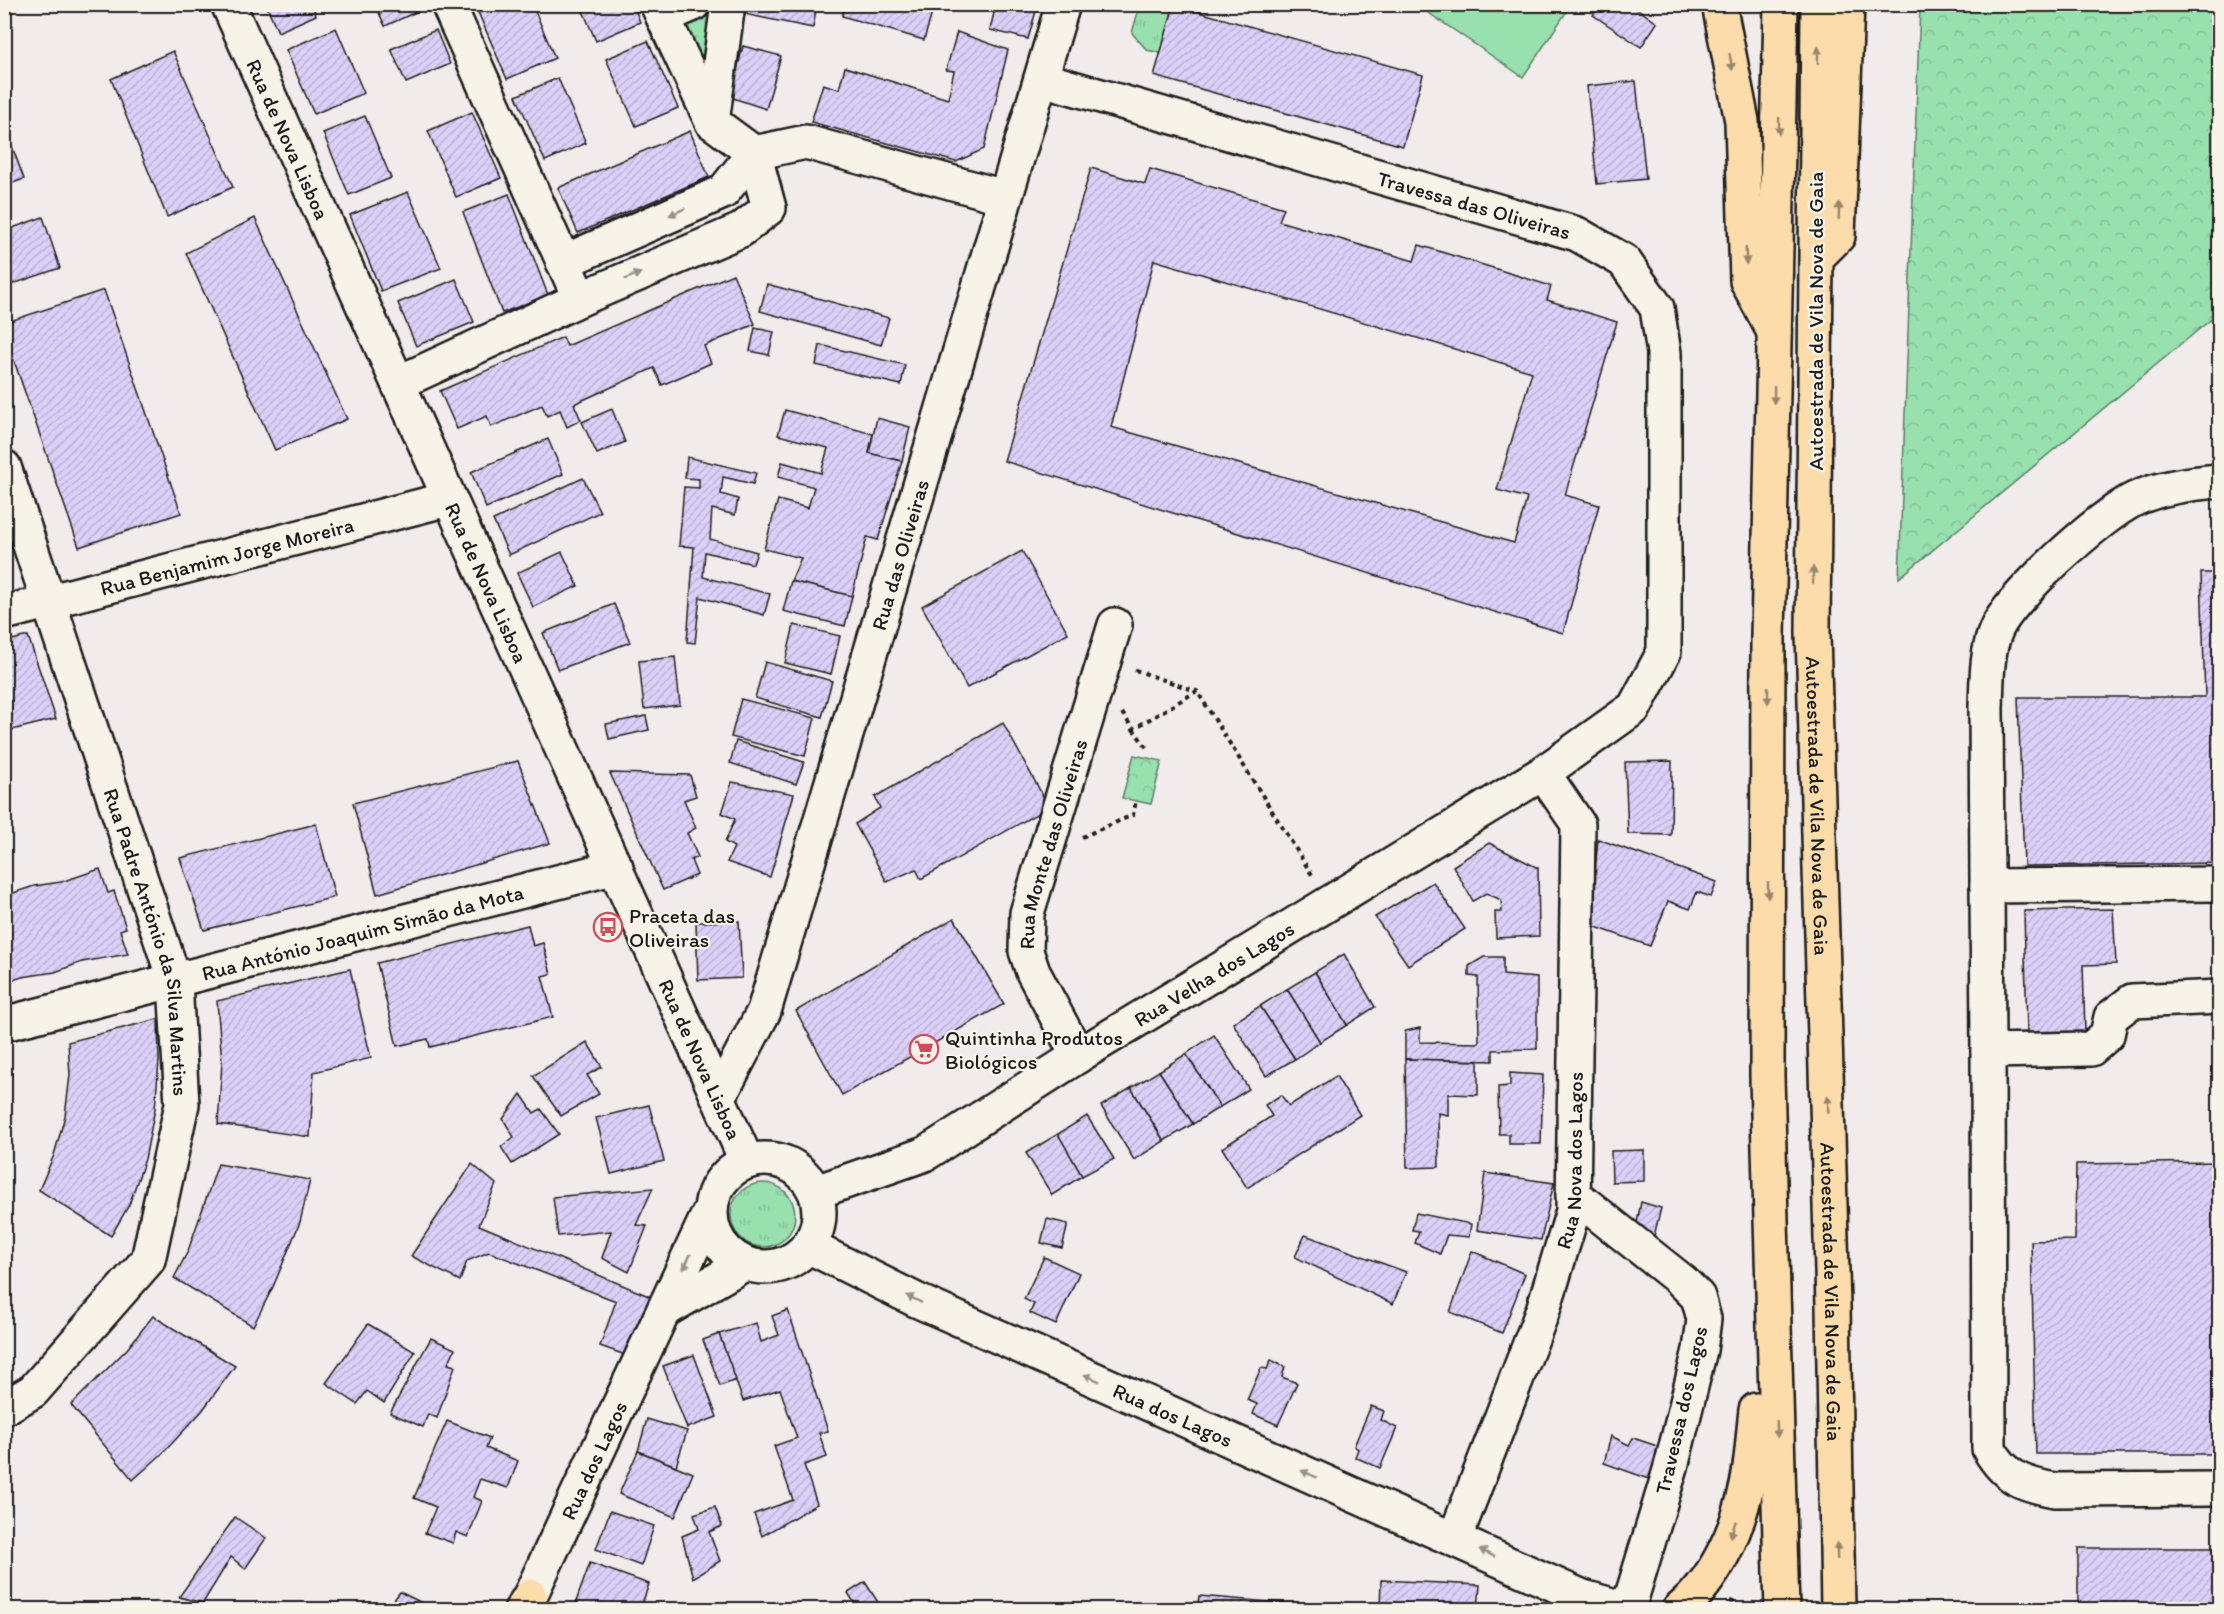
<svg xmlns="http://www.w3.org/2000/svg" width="2224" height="1614" viewBox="0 0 2224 1614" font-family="Itim,sans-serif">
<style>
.grass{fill:url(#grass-tufts);stroke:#5a7e66;stroke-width:1.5}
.forest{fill:url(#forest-crowns);stroke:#5a7e66;stroke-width:1.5}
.garden{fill:#99e0af;stroke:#5a7e66;stroke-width:1.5}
.building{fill:url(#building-hatch);stroke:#1c1c1c;stroke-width:1.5;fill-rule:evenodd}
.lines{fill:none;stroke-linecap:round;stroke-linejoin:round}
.minor-casing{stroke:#1c1c1c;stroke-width:38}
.major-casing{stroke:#1c1c1c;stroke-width:38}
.highway-casing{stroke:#1c1c1c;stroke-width:38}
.path{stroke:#1c1c1c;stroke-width:4;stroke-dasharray:4.5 4.5;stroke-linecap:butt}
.minor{stroke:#f7f3e8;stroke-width:33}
.major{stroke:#fddcac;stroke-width:33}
.highway{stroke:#fddcac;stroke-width:33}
.oneway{fill:#98866b}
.oneway2{fill:#94928c}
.labels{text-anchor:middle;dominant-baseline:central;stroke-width:4.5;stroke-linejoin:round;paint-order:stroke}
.street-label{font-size:21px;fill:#1c1c1c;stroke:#f7f3e8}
.poi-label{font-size:21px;fill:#1c1c1c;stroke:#f7f3e8;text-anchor:start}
</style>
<defs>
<pattern id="grass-tufts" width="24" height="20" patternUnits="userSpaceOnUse" patternTransform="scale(1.5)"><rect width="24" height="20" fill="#99e0af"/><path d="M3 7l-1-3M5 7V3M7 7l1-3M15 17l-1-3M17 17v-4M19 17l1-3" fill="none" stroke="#83c096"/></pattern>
<pattern id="forest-crowns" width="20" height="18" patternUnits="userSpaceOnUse" patternTransform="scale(1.5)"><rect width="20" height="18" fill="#99e0af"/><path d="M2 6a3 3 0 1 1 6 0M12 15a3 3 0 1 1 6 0" fill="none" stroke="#83c096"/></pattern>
<pattern id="building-hatch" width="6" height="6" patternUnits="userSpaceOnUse" patternTransform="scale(1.5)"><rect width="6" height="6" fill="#dbd0f8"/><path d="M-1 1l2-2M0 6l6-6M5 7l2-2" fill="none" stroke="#bbb2d4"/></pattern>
</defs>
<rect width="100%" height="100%" fill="#f1eceb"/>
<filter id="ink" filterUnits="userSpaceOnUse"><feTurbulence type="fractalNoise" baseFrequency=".0167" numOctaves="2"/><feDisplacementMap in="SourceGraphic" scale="12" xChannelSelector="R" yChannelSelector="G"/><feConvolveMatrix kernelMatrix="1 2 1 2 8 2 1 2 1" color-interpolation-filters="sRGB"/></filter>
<g filter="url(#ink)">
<!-- grass -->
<g class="grass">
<path d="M1140 5H1174L1161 53 1147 50 1132 33Z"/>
<path d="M690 17H707L711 25 704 54 698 57 683 21Z"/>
<circle cx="763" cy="1215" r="32"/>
</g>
<!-- forest -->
<g class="forest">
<path d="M1920 5H2219L2220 312 1899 578Z"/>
<path d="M1134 755 1162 761 1151 804 1122 798Z"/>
</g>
<!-- garden -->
<path class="garden" d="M1417 5H1571L1523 77Z"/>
<!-- building -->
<g class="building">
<path d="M266 4H312L316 15 278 32Z"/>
<path d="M375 4H424L425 8 385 26Z"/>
<path d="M495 4H532L555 58 507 79 478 12Z"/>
<path d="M580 4H633L640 22 596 41Z"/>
<path d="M746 4H817L813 28 744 14Z"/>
<path d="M845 4H904L932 13 924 40 842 16Z"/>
<path d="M996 4H1038L1028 39 990 30Z"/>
<path d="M1600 4H1631L1657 23 1641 47 1593 15Z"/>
<path d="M1174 5 1423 75 1403 146 1154 76Z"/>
<path d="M336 28 364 93 314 114 286 50Z"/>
<path d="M436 30 450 64 406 83 391 49Z"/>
<path d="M957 32 1008 50 984 149 956 162 811 122 823 84 839 89 845 67 948 99 954 71 946 70Z"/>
<path d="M648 41 678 108 636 126 606 59Z"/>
<path d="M743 46 781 56 766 109 730 97Z"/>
<path d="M173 51 233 187 167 217 111 79Z"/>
<path d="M558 78 586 143 545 161 516 96Z"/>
<path d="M1636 81 1646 179 1597 184 1587 86Z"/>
<path d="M472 112 501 178 456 197 428 131Z"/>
<path d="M365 116 391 178 349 195 323 133Z"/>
<path d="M690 131 709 177 578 233 558 188Z"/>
<path d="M9 138 24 179 4 186V139Z"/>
<path d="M1091 168 1145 184 1150 169 1284 208 1279 221 1414 261 1419 245 1551 286 1547 300 1617 322 1565 495 1599 505 1563 633 1004 461ZM1154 260 1532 372 1497 490 1527 498 1514 543 1111 427Z"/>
<path d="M408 192 441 268 381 291 350 215Z"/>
<path d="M509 194 548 295 502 313 463 212Z"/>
<path d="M43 217 60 268 4 287V231Z"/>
<path d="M255 218 347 419 275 450 186 253Z"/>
<path d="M733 274 755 324 704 346 711 363 662 385 654 368 574 404 581 420 567 427 560 410 547 416 542 405 491 427 487 416 457 429 440 391 563 337 567 346Z"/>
<path d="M456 279 474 322 416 346 398 303Z"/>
<path d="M767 284 889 318 881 345 760 311Z"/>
<path d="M104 290 181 513 79 547 4 332V323Z"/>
<path d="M755 328 774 332 769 355 750 351Z"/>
<path d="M820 345 905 365 901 385 816 365Z"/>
<path d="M612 409 625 442 597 454 582 422Z"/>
<path d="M785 410 873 434 869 453 902 461 878 540 867 537 852 596 791 581 801 558 764 549 778 500 808 508 814 487 778 477 782 462 821 473 828 448 778 435Z"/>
<path d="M877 418 910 427 902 461 869 453Z"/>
<path d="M548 439 563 474 486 508 471 472Z"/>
<path d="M687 457 756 473 753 484 723 477 721 494 738 499 735 515 712 509 710 539 757 552 753 564 705 552 703 577 770 594 764 615 700 597 695 643 687 642 694 547 679 546 684 487 699 488V479L685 478Z"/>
<path d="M583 478 600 512 509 555 493 520Z"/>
<path d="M1022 551 1068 633 967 688 922 606Z"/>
<path d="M562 552 578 586 533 607 517 573Z"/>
<path d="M2201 573H2220V863L2024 866 2018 697H2205Z"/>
<path d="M791 581 852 596 845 626 783 611Z"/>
<path d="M614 604 630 642 558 670 543 633Z"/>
<path d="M794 625 840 636 831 674 785 663Z"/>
<path d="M28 636 56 719 4 732V642Z"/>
<path d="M675 657 680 705 644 709 639 661Z"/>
<path d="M765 662 832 681 822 717 755 698Z"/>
<path d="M741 699 815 718 805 756 731 737Z"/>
<path d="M646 716 649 730 609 739 606 724Z"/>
<path d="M1003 723 1049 807 921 879 916 869 887 882 855 824 880 808 875 797Z"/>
<path d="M736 741 804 762 796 784 730 763Z"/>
<path d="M518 761 550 843 377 894 353 803Z"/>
<path d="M1672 761 1671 835 1628 834 1625 762Z"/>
<path d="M610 773 690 775 696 796 684 800 696 828 687 833 698 857 691 860 697 875 663 890Z"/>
<path d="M732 782 794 794 770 877 727 862 734 847 725 842 735 819 722 813Z"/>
<path d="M316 824 335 897 204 930 180 858Z"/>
<path d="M1598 839 1717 882 1711 897 1697 892 1690 909 1668 901 1650 946 1590 925Z"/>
<path d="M1489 843 1538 868 1539 936 1496 938 1495 912H1502L1501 900 1486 893 1473 901 1453 866Z"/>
<path d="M100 869 108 893 114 891 126 928 120 930 128 954 82 962 55 972 22 977 4 983V896L34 886 61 882Z"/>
<path d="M1433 882 1465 929 1408 965 1375 917Z"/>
<path d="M2113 909 2116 964 2083 965 2085 1032 2027 1033 2024 911Z"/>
<path d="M954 918 1004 1004 842 1095 796 1011Z"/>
<path d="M739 921 742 978 698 980 696 922Z"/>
<path d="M528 925 533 946 543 943 551 974 542 976 553 1017 430 1047 428 1039 397 1046 377 963Z"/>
<path d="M1344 954 1375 1007 1347 1025 1315 972Z"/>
<path d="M1484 957H1503V975L1537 978V1049L1493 1050V1061L1405 1059V1031L1420 1028V1042L1479 1043 1478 977 1469 976V966Z"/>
<path d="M350 969 371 1058 314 1072 310 1137 218 1124 222 1062 217 1001Z"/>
<path d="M1315 972 1347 1025 1320 1042 1287 989Z"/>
<path d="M1287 989 1320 1042 1295 1059 1260 1006Z"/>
<path d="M1260 1006 1295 1059 1266 1076 1233 1023Z"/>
<path d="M158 1019 159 1061 155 1109 145 1159 129 1205 111 1236 39 1190 54 1155 65 1116 70 1075 68 1042Z"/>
<path d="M1214 1035 1249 1089 1220 1107 1186 1054Z"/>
<path d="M587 1042 602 1067 587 1075 599 1094 561 1116 533 1076Z"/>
<path d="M1186 1054 1220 1107 1193 1124 1159 1071Z"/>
<path d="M1405 1059 1478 1061V1095L1448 1094V1115L1438 1113 1439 1167 1407 1168Z"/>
<path d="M1159 1071 1193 1124 1164 1141 1131 1088Z"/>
<path d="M1510 1073 1543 1075 1541 1144H1509V1134H1499L1498 1087 1510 1086Z"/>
<path d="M1336 1076 1360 1115 1247 1188 1222 1148 1272 1116 1265 1105 1281 1095 1289 1106Z"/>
<path d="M1131 1088 1164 1141 1134 1160 1101 1106Z"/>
<path d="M521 1094 534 1113 541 1109 559 1134 512 1164 501 1147 514 1137 503 1119Z"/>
<path d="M649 1105 664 1161 611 1174 596 1118Z"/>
<path d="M1087 1116 1114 1159 1082 1176 1058 1134Z"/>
<path d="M1058 1134 1082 1176 1052 1195 1026 1153Z"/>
<path d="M1644 1150V1181L1612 1182 1611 1151Z"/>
<path d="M2220 1162V1454H2036L2031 1241 2075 1240 2076 1164Z"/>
<path d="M218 1164 310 1180 300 1222 273 1287 253 1326 174 1278 188 1251Z"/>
<path d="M472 1164 496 1184 479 1225 651 1297 631 1357 600 1346 616 1301 489 1252 467 1261 460 1281 411 1256Z"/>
<path d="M1485 1173 1554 1183 1541 1240 1477 1230Z"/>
<path d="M653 1188 636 1225 647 1226 629 1272 602 1258 611 1231 558 1236 553 1197Z"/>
<path d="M1641 1202 1661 1208 1652 1244 1635 1233Z"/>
<path d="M1416 1213 1471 1224 1469 1237 1447 1235 1440 1254 1415 1243 1419 1231 1412 1230Z"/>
<path d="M1047 1219 1068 1224 1062 1248 1041 1243Z"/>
<path d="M1305 1235 1406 1272 1393 1304 1295 1257Z"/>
<path d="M1472 1251 1525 1274 1502 1333 1450 1312Z"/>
<path d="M1044 1257 1079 1273 1056 1325 1030 1313 1034 1304 1024 1299Z"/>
<path d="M788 1310 828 1431 819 1433 827 1457 804 1465 817 1504 762 1536 754 1514 793 1500 774 1446 797 1438 780 1389 743 1401 719 1334 756 1323 761 1342 779 1335 772 1316Z"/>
<path d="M153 1316 235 1366 202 1411 163 1453 133 1480 71 1405 127 1349Z"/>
<path d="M368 1324 415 1352 384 1403 367 1391 357 1404 326 1383Z"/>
<path d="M719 1334 736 1380 720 1386 703 1340Z"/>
<path d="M431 1338 455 1349 448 1364 455 1366 437 1418 428 1414 423 1427 390 1413Z"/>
<path d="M694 1355 717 1417 687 1428 663 1366Z"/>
<path d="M1271 1360 1285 1367 1282 1377 1297 1383 1278 1425 1253 1414 1257 1404 1247 1400 1261 1368 1267 1369Z"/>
<path d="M1371 1406 1384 1411 1381 1420 1397 1428 1380 1468 1355 1457 1358 1449 1354 1446Z"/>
<path d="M647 1419 687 1431 676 1466 638 1451Z"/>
<path d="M447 1421 490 1438 486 1448 518 1461 508 1488 480 1479 473 1497 482 1501 468 1537 456 1532 453 1543 425 1533 436 1507 414 1498Z"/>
<path d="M1611 1436 1629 1445 1633 1438 1669 1450 1658 1482 1604 1463Z"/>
<path d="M638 1451 693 1473 675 1517 619 1494Z"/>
<path d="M715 1507 722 1526 709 1532 720 1561 693 1578 682 1536 699 1529 694 1514Z"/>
<path d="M610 1511 654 1526 641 1566 596 1549Z"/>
<path d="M235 1517 266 1538 245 1569 231 1557 203 1603 179 1597Z"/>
<rect x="2078" y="1548" width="142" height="62"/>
<path d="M590 1563 649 1584 641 1607 632 1604 630 1610H573Z"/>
<path d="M1381 1580 1480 1585 1478 1610H1380Z"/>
<path d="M865 1582 883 1610H859L848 1593Z"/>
<path d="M400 1592 436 1610H299L302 1606 390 1605Z"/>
<path d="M1199 1596 1307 1605V1610H1197Z"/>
</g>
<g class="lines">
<!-- minor casing -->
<g class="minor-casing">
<g id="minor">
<path id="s1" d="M228 4 747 1162"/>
<path d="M448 4 580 299"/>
<path d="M657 4 712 122 754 153"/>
<path d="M663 17 693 4"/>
<path d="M712 122 728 4"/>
<path d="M754 153 806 142 1004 197"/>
<path d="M563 262 723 192 754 153"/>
<path d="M398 383 580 299 741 230 769 208 754 153"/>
<path id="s2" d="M4 467 175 982 182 1104 148 1260 33 1391 4 1408"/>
<path id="s3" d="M4 613 448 499"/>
<path d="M1987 886 2220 884"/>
<path d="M2220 997 2132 1001 2111 1017 2107 1035 2091 1049 1988 1051 1989 1449C2006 1478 2022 1484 2055 1490L2220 1489"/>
<path id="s4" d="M4 1024 616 867"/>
<path d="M1988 1051 1986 707C1987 683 1986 653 1996 630 2010 597 2101 515 2135 499 2161 487 2191 483 2220 481"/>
<path id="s5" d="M1078 1056 1033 972 1026 951 1027 913 1115 625"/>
<path id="s6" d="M719 1097 764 1011 1063 4"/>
<circle cx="765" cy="1213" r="54"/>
<path id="s7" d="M816 1192 925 1154 1078 1056 1543 773 1634 708 1664 652V353L1657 308 1624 261 1577 234 1042 79"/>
<path d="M1573 1194 1682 1281 1698 1297 1704 1319 1700 1350 1671 1467 1628 1609"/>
<path id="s8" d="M808 1246 916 1300 1583 1597 1629 1610"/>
<path d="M665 1310 744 1264"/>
<path id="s9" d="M1455 1538 1543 1310 1573 1211 1578 824 1543 773"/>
<path id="s10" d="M530 1596 709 1213"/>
</g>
</g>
<!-- major casing -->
<g class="major-casing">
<path id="major" d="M521 1610 530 1596"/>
</g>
<!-- highway casing -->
<g class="highway-casing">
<g id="highway">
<path d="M1719 4 1742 121 1747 281 1774 332"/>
<path d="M1781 4 1768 637 1767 1077 1782 1610"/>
<path id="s11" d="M1818 4 1813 634 1833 1305 1838 1610"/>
<path d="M1822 252 1838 236 1847 4"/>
<path d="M1679 1610C1715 1581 1738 1530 1747 1485 1752 1461 1753 1435 1756 1410"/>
</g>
</g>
<!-- path -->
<g class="path">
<path d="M1135 670 1196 691"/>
<path d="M1122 713 1133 729 1197 691 1314 878"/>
<path d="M1133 729 1147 748"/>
<path d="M1082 837 1133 815 1136 801"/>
<path d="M1730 1601 1733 1602V1610"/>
</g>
<!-- minor -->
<use href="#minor" class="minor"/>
<!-- major -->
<use href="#major" class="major"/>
<!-- highway -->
<use href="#highway" class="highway"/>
</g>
<!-- one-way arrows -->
<defs><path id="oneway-solid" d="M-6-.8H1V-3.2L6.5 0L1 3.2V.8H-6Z" transform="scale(1.5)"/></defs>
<g class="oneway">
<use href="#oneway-solid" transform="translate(1818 55) rotate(-89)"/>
<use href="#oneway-solid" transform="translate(1731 62) rotate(80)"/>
<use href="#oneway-solid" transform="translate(1779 126) rotate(91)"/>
<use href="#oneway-solid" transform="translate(1839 211) rotate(-88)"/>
<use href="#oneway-solid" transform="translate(1746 256) rotate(88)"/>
<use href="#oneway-solid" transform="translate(1774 395) rotate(91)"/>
<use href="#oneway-solid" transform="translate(1813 575) rotate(-90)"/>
<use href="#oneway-solid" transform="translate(1768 695) rotate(90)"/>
<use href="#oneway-solid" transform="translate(1768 890) rotate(90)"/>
<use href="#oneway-solid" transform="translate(1828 1104) rotate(-92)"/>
<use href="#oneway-solid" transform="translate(1777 1429) rotate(88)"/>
<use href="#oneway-solid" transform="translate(1733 1529) rotate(109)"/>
<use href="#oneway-solid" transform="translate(1837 1551) rotate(-91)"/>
</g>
<g class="oneway2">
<use href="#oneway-solid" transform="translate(677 212) rotate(156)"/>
<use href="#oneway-solid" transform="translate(633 276) rotate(-23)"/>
<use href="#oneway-solid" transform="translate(687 1262) rotate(115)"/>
<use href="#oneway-solid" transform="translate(914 1299) rotate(-154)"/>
<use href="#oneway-solid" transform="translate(1092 1378) rotate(-156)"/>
<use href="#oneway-solid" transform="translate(1309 1474) rotate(-156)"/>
<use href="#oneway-solid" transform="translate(1487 1553) rotate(-155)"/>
</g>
</g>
<!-- icons -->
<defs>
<g id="bus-ring" transform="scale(1.5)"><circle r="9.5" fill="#f7f3e8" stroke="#d1495b" stroke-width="1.5"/><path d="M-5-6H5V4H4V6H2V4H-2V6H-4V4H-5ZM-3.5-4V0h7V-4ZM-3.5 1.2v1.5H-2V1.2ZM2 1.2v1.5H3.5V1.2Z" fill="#d1495b"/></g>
<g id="supermarket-ring" transform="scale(1.5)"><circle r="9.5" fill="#f7f3e8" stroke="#d1495b" stroke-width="1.5"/><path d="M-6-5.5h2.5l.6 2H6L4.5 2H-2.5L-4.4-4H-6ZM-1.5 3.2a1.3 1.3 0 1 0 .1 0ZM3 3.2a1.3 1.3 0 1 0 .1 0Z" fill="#d1495b"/></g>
</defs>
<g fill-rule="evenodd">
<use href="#bus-ring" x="608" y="927"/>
<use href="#supermarket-ring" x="924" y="1049"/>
</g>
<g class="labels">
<!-- street labels -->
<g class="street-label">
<text stroke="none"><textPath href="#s1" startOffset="148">Rua de Nova Lisboa</textPath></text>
<text transform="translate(1474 205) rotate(16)">Travessa das Oliveiras</text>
<text transform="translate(1815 321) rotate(-90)">Autoestrada de Vila Nova de Gaia</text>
<text stroke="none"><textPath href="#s6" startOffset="573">Rua das Oliveiras</textPath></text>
<text stroke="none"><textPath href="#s3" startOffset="230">Rua Benjamim Jorge Moreira</textPath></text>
<text stroke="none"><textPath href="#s1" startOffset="634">Rua de Nova Lisboa</textPath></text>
<text stroke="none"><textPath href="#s11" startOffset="802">Autoestrada de Vila Nova de Gaia</textPath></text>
<text stroke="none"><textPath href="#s5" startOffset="228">Rua Monte das Oliveiras</textPath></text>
<text stroke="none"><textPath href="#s4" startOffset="370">Rua António Joaquim Simão da Mota</textPath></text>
<text stroke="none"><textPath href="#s2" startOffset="498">Rua Padre António da Silva Martins</textPath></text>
<text stroke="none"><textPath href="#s7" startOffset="456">Rua Velha dos Lagos</textPath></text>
<text stroke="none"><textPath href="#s1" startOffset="1156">Rua de Nova Lisboa</textPath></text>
<text stroke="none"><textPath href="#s9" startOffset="398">Rua Nova dos Lagos</textPath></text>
<text stroke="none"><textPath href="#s11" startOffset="1288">Autoestrada de Vila Nova de Gaia</textPath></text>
<text transform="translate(1681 1410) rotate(-77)">Travessa dos Lagos</text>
<text stroke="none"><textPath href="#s8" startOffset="402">Rua dos Lagos</textPath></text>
<text stroke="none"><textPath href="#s10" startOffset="150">Rua dos Lagos</textPath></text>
</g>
<!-- poi labels -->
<g class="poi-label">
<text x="629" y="915">Praceta das<tspan x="629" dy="24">Oliveiras</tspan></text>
<text x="945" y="1037">Quintinha Produtos<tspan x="945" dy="24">Biológicos</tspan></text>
</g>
</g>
<!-- margin -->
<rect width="2224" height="1614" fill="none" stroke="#f7f3e8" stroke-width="24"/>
<rect x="12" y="12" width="2200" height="1590" fill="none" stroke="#1c1c1c" stroke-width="2" filter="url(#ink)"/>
</svg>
